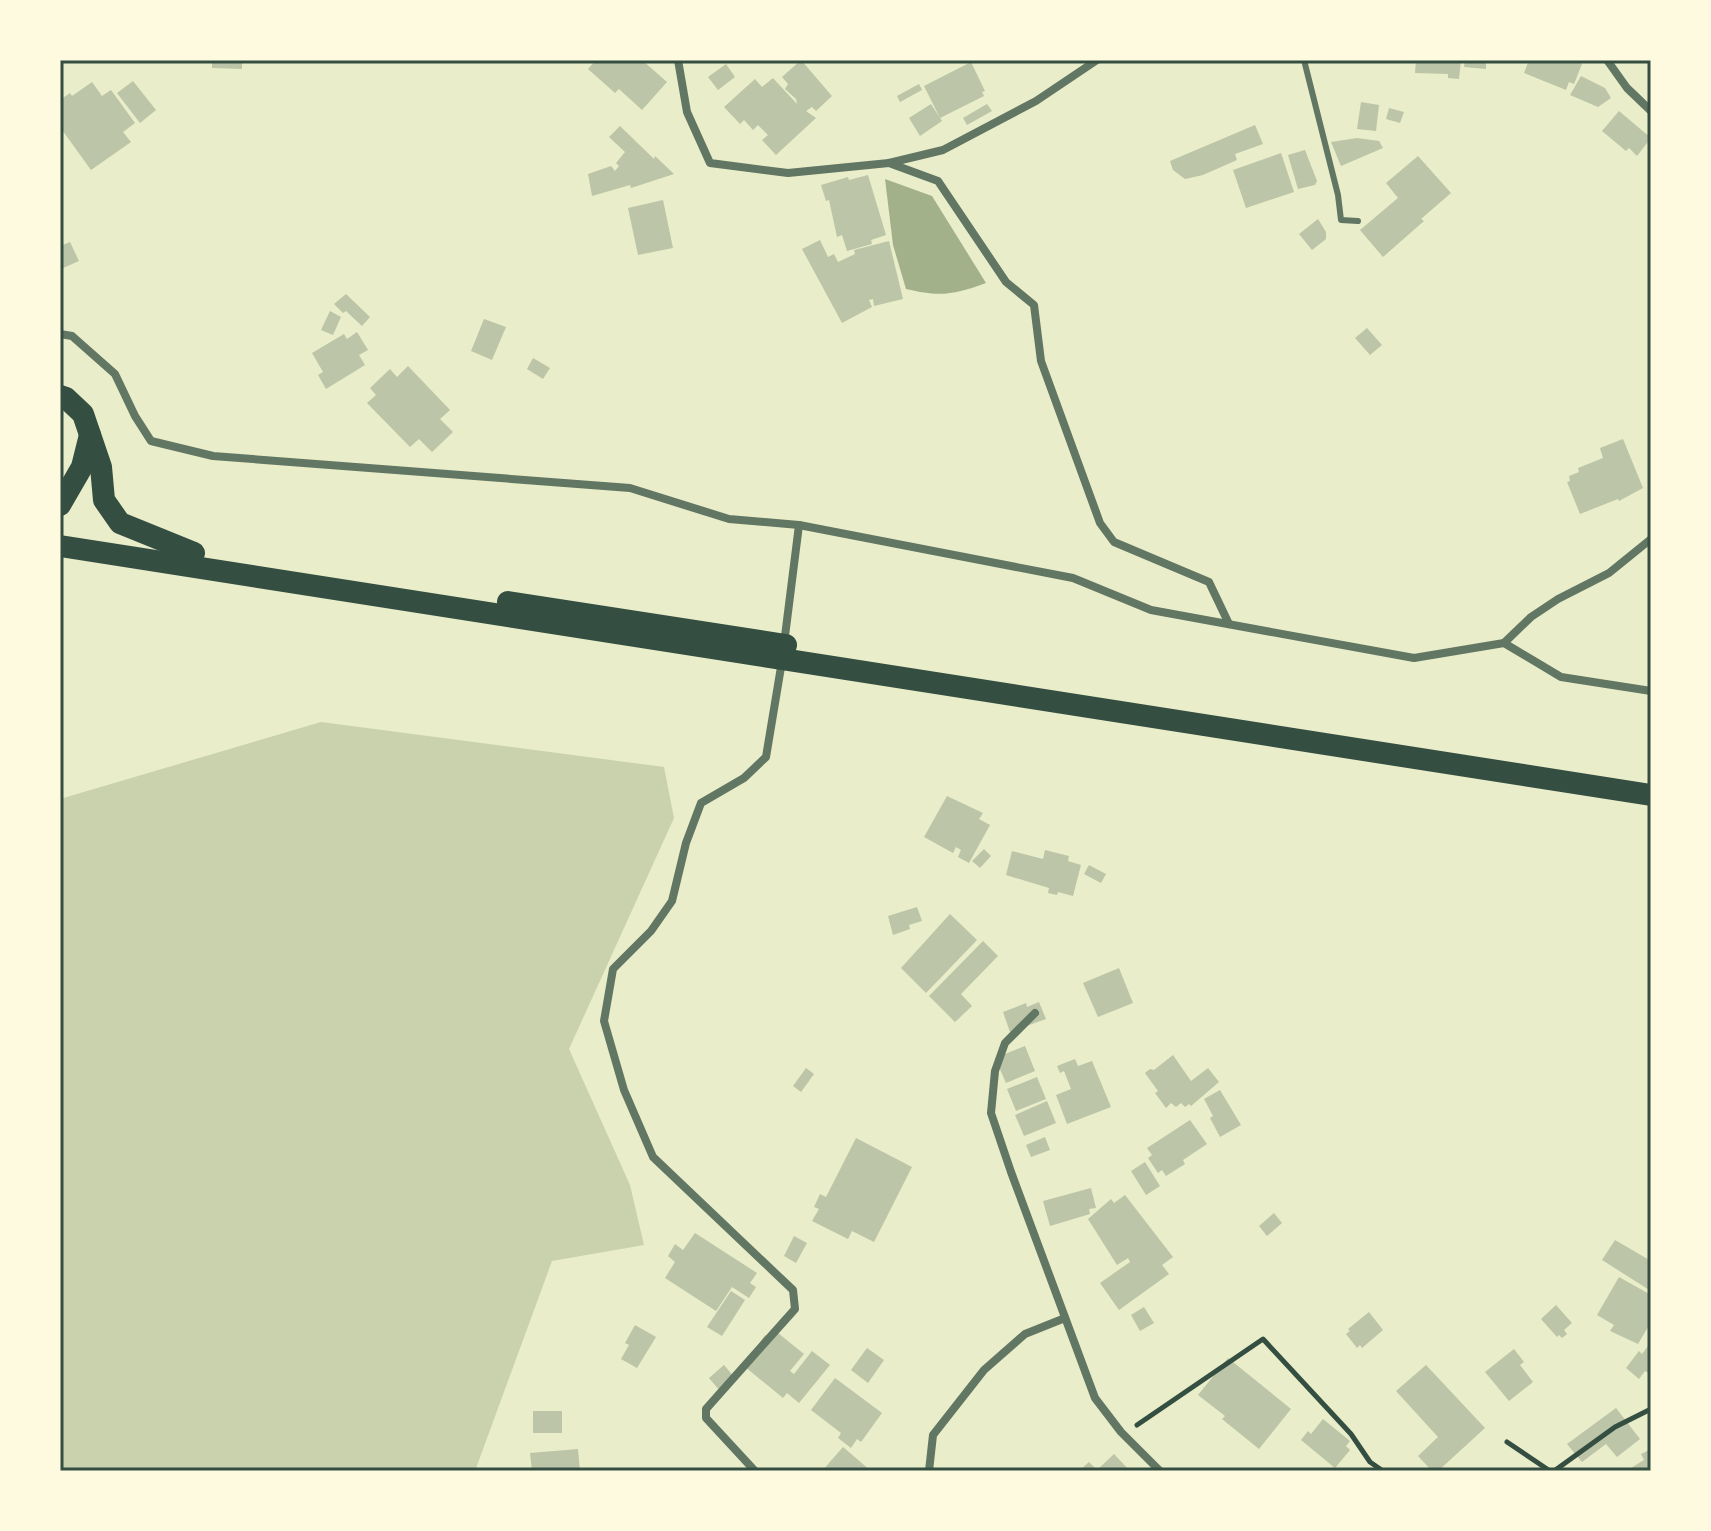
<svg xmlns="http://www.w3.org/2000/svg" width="1711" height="1531" viewBox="0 0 1711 1531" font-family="Cabin,sans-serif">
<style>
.green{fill:#cad2ad}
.water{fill:#a3b18a}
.building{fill:#bcc5a7}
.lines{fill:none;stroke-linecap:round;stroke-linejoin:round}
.path{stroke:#344e41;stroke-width:5}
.service{stroke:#617663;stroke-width:6}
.minor{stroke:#617663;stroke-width:8}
.trunk{stroke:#344e41;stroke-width:22}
.neatline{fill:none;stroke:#344e41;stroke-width:3}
</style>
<rect width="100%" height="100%" fill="#e9edc9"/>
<!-- green -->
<path class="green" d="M321 722 664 767 674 818 569 1049 630 1185 644 1245 552 1261 475 1471H60V799Z"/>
<!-- water -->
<path class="water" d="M885 179 932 196 986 283C954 295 939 297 906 289L893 245Z"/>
<!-- building -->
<g class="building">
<path d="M212 60H242V69L212 68Z"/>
<path d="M596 60H642L667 82 642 110 619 89 615 93 588 69Z"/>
<path d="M801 60 832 96 816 111 812 107 806 111 816 118 776 155 762 140 768 135 758 125 753 130 744 120 740 124 724 107 755 79 762 87 773 78 797 104 796 99 785 89 788 84 782 77Z"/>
<path d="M1416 60H1461L1459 79 1448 78V74L1415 73Z"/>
<path d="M1465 60H1486V69L1464 67Z"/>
<path d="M1529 60H1573L1582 64 1574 84 1569 82 1566 90 1524 73Z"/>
<path d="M971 62 985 91 982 92 984 96 940 118 924 86Z"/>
<path d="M726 64 735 77 718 90 708 77Z"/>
<path d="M1581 76 1605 88 1611 98 1598 107 1570 95Z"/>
<path d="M133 81 156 110 140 123 117 93Z"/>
<path d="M92 82 102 96 111 90 135 123 123 132 131 142 91 170 60 127V100L70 93 72 96Z"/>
<path d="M919 84 922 90 900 102 897 96Z"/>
<path d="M1361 102 1379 105 1376 131 1357 129Z"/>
<path d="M931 104 942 121 920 136 909 118Z"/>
<path d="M987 104 992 111 967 125 963 118Z"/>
<path d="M1389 108 1404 112 1400 123 1386 119Z"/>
<path d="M1619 111 1651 138 1637 156 1629 148 1626 151 1602 131Z"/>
<path d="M1255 125 1263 144 1235 154 1237 160 1203 175 1185 179 1173 170 1170 161Z"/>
<path d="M620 126 654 159 655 156 674 174 631 188 630 185 592 196 588 174 611 166 615 171 619 166 616 163 625 152 609 137Z"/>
<path d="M1357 138 1379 141 1383 148 1341 166 1331 142Z"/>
<path d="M1305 150 1317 181 1315 185 1298 189 1288 155Z"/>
<path d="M1281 153 1294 192 1246 208 1233 170Z"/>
<path d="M1418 156 1451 193 1421 219 1424 221 1383 257 1360 230 1398 198 1386 183Z"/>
<path d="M868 175 886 235 871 240 872 244 847 251 842 235 837 237 829 200 826 201 821 185 848 177 849 180Z"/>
<path d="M663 200 673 248 638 255 628 208Z"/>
<path d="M1318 219 1326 232V239L1312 250 1299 234Z"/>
<path d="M820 240 828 257 834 254 838 262 855 254 854 250 889 241 903 299 874 306 873 299 869 300 872 307 842 323 802 249Z"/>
<path d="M70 242 79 261 61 269 60 246Z"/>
<path d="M346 294 370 317 362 326 346 311 343 313 334 304Z"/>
<path d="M330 311 341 317 333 335 321 330Z"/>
<path d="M484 319 506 327 492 360 471 351Z"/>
<path d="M1367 328 1382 345 1370 355 1355 338Z"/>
<path d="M357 332 368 350 359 355 365 365 326 389 318 375 323 372 312 353 344 334 347 339Z"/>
<path d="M533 358 550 368 543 379 527 369Z"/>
<path d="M408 366 450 410 440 419 453 432 432 452 419 439 410 447 367 403 376 395 370 388 390 369 397 377Z"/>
<path d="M1623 439 1643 488 1619 501 1618 499 1580 514 1567 482 1570 481 1569 476 1579 472 1578 468 1603 458 1600 448Z"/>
<path d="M947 796 983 813 979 819 990 825 969 863 958 857 961 850 956 847 953 853 924 837Z"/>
<path d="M984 849 991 856 980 868 972 861Z"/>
<path d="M1045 850 1069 856 1068 861 1081 865 1073 896 1058 892 1057 895 1048 893 1049 888 1006 875 1012 851 1043 859Z"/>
<path d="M1089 865 1106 874 1101 883 1084 874Z"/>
<path d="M917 907 922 921 909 925 910 929 893 935 888 916Z"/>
<path d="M950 914 977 940 926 993 901 968Z"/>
<path d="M983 941 998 956 961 994 972 1006 955 1022 929 996Z"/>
<path d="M1119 968 1133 1003 1098 1017 1083 983Z"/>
<path d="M1039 1002 1046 1019 1010 1032 1003 1012 1026 1003 1027 1007Z"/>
<path d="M1025 1046 1035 1071 1006 1083 995 1058Z"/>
<path d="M1173 1055 1191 1081 1208 1068 1219 1082 1191 1106 1189 1104 1185 1107 1181 1103 1176 1107 1171 1103 1166 1108 1155 1093 1158 1091 1145 1073 1150 1069 1154 1070Z"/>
<path d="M1075 1059 1078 1066 1092 1061 1111 1107 1067 1124 1056 1095 1071 1089 1064 1071 1060 1073 1057 1066Z"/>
<path d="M806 1068 814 1074 801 1092 793 1086Z"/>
<path d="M1037 1077 1046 1099 1016 1111 1007 1089Z"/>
<path d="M1220 1090 1241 1125 1220 1137 1210 1118 1213 1116 1204 1099Z"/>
<path d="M1047 1101 1056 1123 1024 1136 1015 1115Z"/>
<path d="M1190 1120 1207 1144 1183 1160 1185 1164 1166 1176 1162 1170 1158 1173 1148 1158 1152 1155 1147 1148Z"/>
<path d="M1045 1137 1050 1150 1031 1157 1026 1145Z"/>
<path d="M856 1138 912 1167 874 1242 852 1231 848 1239 812 1221 819 1209 814 1207 820 1194 826 1197Z"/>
<path d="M1145 1162 1160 1186 1146 1195 1131 1171Z"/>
<path d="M1091 1188 1096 1208 1089 1209 1090 1214 1050 1226 1043 1201Z"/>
<path d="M1125 1195 1173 1257 1162 1265 1169 1274 1119 1310 1100 1283 1130 1262 1128 1258 1117 1265 1088 1219 1111 1199 1114 1203Z"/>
<path d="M1274 1213 1282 1223 1267 1236 1259 1226Z"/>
<path d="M695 1233 757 1273 750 1283 756 1287 749 1298 732 1287 716 1311 665 1278 675 1262 668 1256 675 1244 683 1250Z"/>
<path d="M794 1236 807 1243 796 1263 784 1256Z"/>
<path d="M1615 1240 1651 1261V1291L1602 1260Z"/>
<path d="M1619 1277 1651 1295V1322L1638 1344 1610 1331 1614 1325 1597 1315Z"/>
<path d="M731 1291 745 1300 722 1336 707 1327Z"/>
<path d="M1556 1305 1572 1323 1564 1330 1567 1334 1562 1338 1559 1335 1557 1337 1541 1319Z"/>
<path d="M1144 1307 1154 1323 1140 1331 1131 1315Z"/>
<path d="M1369 1312 1383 1330 1362 1348 1360 1345 1357 1348 1346 1334 1350 1331 1348 1329Z"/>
<path d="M635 1325 656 1337 637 1368 621 1359 629 1345 625 1343Z"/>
<path d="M778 1333 804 1354 790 1371 794 1374 812 1351 830 1365 799 1403 787 1393 783 1398 744 1366 765 1335 772 1340Z"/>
<path d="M1651 1342V1372L1650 1374 1645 1371 1639 1379 1626 1368 1639 1351 1642 1354Z"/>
<path d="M867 1348 884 1360 868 1383 851 1370Z"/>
<path d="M1514 1349 1524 1362 1520 1365 1533 1382 1509 1401 1485 1372Z"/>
<path d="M1228 1358 1291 1409 1259 1449 1222 1419 1225 1416 1198 1395Z"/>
<path d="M724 1365 735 1378 720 1391 709 1378Z"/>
<path d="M1426 1365 1485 1428 1438 1471H1432L1418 1456 1438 1437 1396 1391Z"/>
<path d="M835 1378 882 1413 861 1442 857 1439 851 1448 838 1438 841 1433 811 1410Z"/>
<path d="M1616 1408 1640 1439 1617 1457 1606 1444 1582 1462 1567 1444Z"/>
<rect x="533" y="1411" width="29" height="22"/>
<path d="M1323 1419 1350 1441 1346 1446 1350 1450 1335 1468 1301 1440 1308 1431 1311 1434Z"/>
<path d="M843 1447 871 1471H822Z"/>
<path d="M578 1449 580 1471H532L530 1453Z"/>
<path d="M1651 1449V1471H1626L1644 1460 1641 1454Z"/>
<path d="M1114 1454 1130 1471H1079L1089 1462 1097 1470Z"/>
</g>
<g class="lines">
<!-- path -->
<g class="path">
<path d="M1137 1425 1263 1339 1351 1434 1370 1462 1383 1471"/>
<path d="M1507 1442 1550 1471"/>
<path d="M1554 1471 1615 1427 1651 1409"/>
</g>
<!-- service -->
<path class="service" d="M1304 60 1338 195 1341 220 1358 221"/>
<!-- minor -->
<g class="minor">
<path d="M678 60 687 112 710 163 788 173 889 163 943 150 1036 101 1097 60"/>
<path d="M1607 60 1627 88 1651 111"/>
<path d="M889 163 938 181 1006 282 1034 305 1041 361 1100 523 1114 542 1209 582 1229 624"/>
<path d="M60 334 72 336 115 374 135 416 151 441 213 456 630 488 729 519 799 525 1073 578 1151 610 1414 658 1504 643 1561 677 1651 691"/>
<path d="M1504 643 1531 617 1558 599 1609 573 1651 539"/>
<path d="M784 644 799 525"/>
<path d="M1035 1013 1005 1043 995 1071 991 1113 1011 1172 1095 1398 1121 1432 1160 1471"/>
<path d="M755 1471 706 1418V1409L795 1309 793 1290 653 1157 624 1090 604 1021 613 969 651 931 672 901 686 843 701 803 744 778 766 757 782 661"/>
<path d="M929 1471 933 1435 984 1370 1025 1334 1065 1318"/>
</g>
<!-- trunk -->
<g class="trunk">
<path d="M60 396 66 398 83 414 101 467 104 500 120 523 194 553"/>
<path d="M60 505 82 467 90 435"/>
<path d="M60 546 1651 795"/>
<path d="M508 602 786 645"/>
</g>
</g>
<!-- border -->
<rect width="1711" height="1531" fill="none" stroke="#fefae0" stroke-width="124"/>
<rect x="62" y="62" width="1587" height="1407" class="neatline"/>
</svg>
